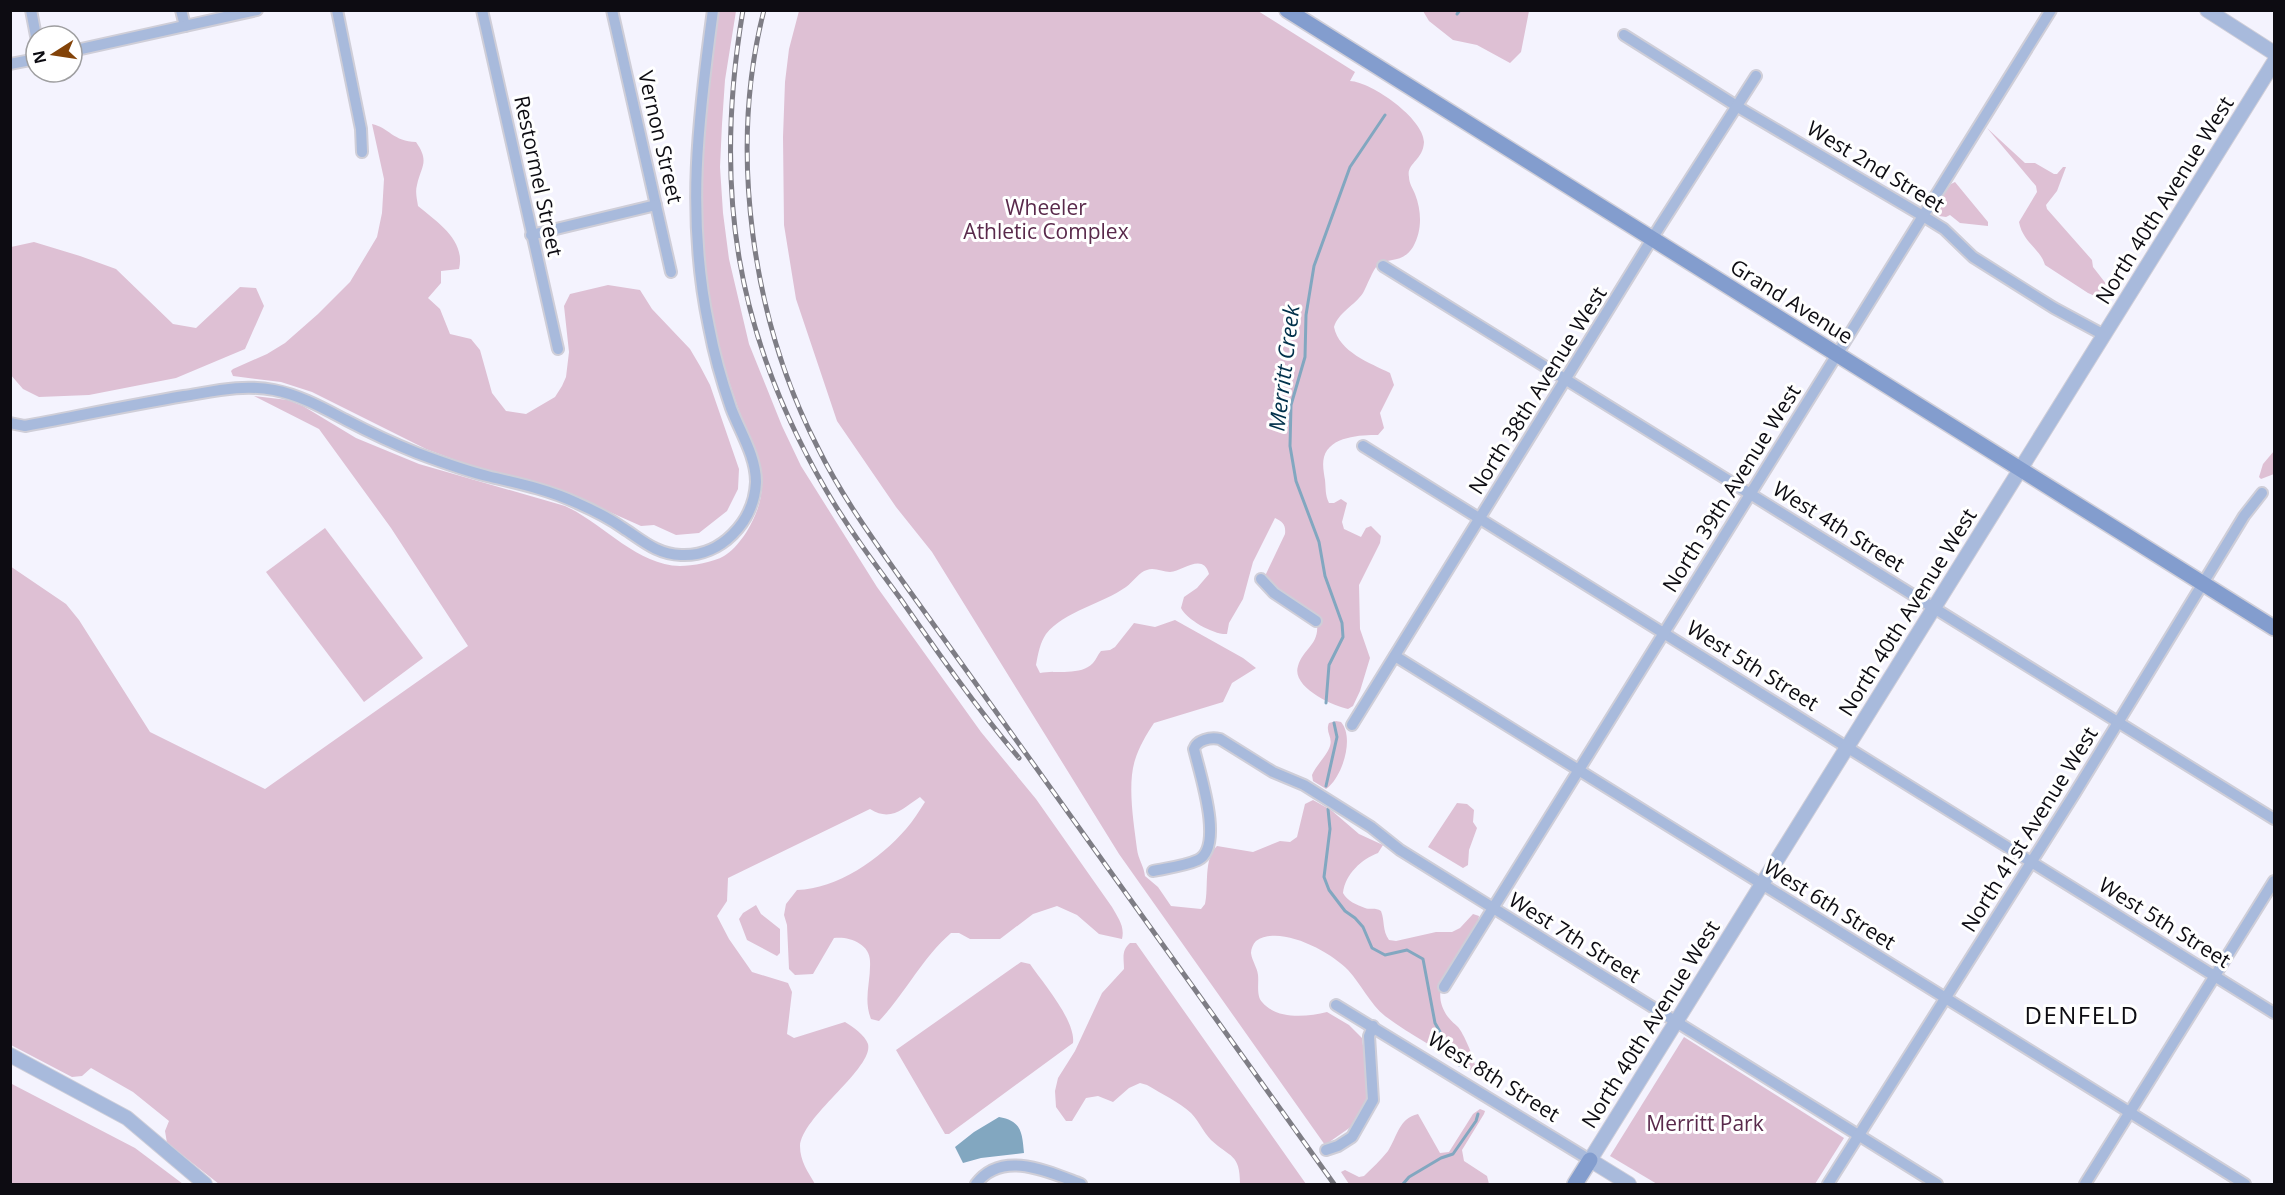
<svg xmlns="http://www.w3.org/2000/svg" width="2285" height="1195" viewBox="0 0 2285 1195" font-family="'Open Sans',sans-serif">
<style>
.green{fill:#dec0d4}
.water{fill:#82a7c0}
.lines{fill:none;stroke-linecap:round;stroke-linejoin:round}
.stream{stroke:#82a7c0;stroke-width:3}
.minor-casing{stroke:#cfced8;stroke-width:14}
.tertiary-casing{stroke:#cfced8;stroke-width:16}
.secondary-casing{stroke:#cfced8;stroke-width:18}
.minor{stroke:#a8badc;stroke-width:10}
.tertiary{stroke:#a8badc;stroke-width:14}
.secondary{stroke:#839dce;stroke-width:15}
.rail-casing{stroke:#7e7d85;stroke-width:5}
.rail{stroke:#fff;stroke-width:3;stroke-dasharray:9;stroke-linecap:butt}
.labels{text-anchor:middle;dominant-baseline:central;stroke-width:6;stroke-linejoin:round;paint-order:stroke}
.street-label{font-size:21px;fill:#0d0c12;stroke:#fff}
.park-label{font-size:21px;fill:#59294b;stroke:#fff}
.water-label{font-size:22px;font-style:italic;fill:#00304a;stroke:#fff}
.quarter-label{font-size:24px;letter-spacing:1.5px;fill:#0d0c12;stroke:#fff}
</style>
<rect width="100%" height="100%" fill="#f4f3fe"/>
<!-- green -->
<g class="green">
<path d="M719 11H736L725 80 722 124 720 167 723 213 729 259 749 344 782 426 801 466 877 587 981 732 1036 799 1112 907C1118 918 1125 926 1122 939L1099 934 1077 915 1057 906 1033 914 1000 939H970L959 933H951C922 958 905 994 879 1021L871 1019C863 999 871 982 870 961 870 944 849 936 834 938L813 974 795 975 789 969 787 925 784 915 786 904 797 890C837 889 880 859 906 829 913 821 919 811 925 802L920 797C902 809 891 822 870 809L728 878 727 901 717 916 729 939 752 972 788 983 792 992 787 1034 794 1038 845 1022C853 1027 865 1035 868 1044 874 1068 802 1116 800 1146 800 1161 808 1172 815 1184H219L167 1143 165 1131 169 1121 133 1092 91 1068 82 1076 72 1077 11 1045 10 566 66 604 79 620 150 732 265 789 468 646 391 528 319 429 254 396 288 400 303 406 356 438 419 464 565 506C603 523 636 565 680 566 692 566 714 562 724 556 742 545 758 516 761 495 766 463 747 434 737 405 727 376 718 347 713 317 701 259 698 200 701 141 704 97 712 54 719 11Z"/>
<path d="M799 11H1258L1355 72 1350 81C1372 82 1424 119 1424 142 1423 161 1406 163 1409 177 1409 183 1413 189 1415 194 1422 212 1422 231 1413 247 1402 264 1389 257 1378 265 1373 269 1367 286 1363 293 1355 305 1338 313 1334 327 1339 352 1370 363 1390 373L1394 385 1380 413 1384 428 1378 435C1361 435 1330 436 1324 457 1322 465 1324 473 1325 480 1326 489 1325 495 1329 503H1334L1341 499 1347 503 1342 522 1344 529 1361 537 1366 528 1371 526 1381 536 1380 543 1359 585 1360 629 1370 658 1360 691 1353 706 1348 709C1333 706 1291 687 1298 666 1304 647 1322 644 1316 619L1270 587 1265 576 1285 534C1286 525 1283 522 1275 518L1253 562 1243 599 1229 623 1227 634C1214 635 1187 620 1181 608L1184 597 1197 588 1209 574C1203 552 1183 571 1170 572 1163 572 1154 567 1147 570 1139 572 1133 582 1126 587 1102 604 1065 611 1046 634 1040 643 1038 654 1036 665L1040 673C1056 670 1081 676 1093 663 1096 660 1098 654 1101 651L1110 650 1115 647 1134 623 1155 627 1175 620 1243 658 1256 668 1232 683 1223 702 1154 723C1146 735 1139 747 1135 760 1127 785 1134 824 1137 849 1138 859 1144 866 1145 876L1158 887 1171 906 1201 909 1205 904C1209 888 1203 858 1217 846L1253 852 1280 841 1290 842 1297 837 1305 804 1313 800 1331 810 1359 834 1383 845 1378 853C1362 859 1345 874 1343 893 1347 901 1357 905 1365 908 1371 910 1375 907 1381 911 1385 921 1382 930 1389 940L1396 941 1436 932H1452L1460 928 1473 914 1479 916 1478 922C1471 931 1468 941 1461 950 1447 970 1430 993 1448 1017 1451 1021 1455 1024 1458 1027 1464 1034 1473 1056 1475 1065L1471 1070C1444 1052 1410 1035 1385 1016 1370 1004 1361 984 1348 970 1331 952 1280 924 1256 941 1253 944 1251 949 1251 953 1252 961 1257 967 1258 975 1259 983 1256 995 1262 1002 1277 1020 1307 1017 1327 1012L1349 1025 1362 1038 1369 1092 1366 1104 1355 1124 1325 1145 1119 854 932 552 896 507 837 421 796 299 784 225 783 137 785 82 789 49Z"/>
<path d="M1423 11H1529L1521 52 1510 63 1477 45 1453 40 1429 21Z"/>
<path d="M372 124C388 127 394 142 416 142 430 162 421 166 417 185 415 192 417 199 418 206 437 222 466 240 459 269L441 271V283L428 298 440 309 450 334 471 339 480 350 492 393 506 411 526 414 555 397 562 386 566 377 569 352 564 306 570 294 608 285 640 290 652 309 690 349 700 366 710 385 739 469 738 489 727 511 699 533 676 535 654 525 641 526 565 492 466 464 426 449 312 392 281 382 233 376 231 371 233 369 267 354 285 343 318 314 350 282 377 237 382 213 384 179Z"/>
<path d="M1987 128 2025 163H2035L2054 174H2057L2063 167H2066L2057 191 2046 205 2047 209 2092 260 2093 267 2107 285 2110 294 2104 300 2088 293 2045 265C2040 248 2023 243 2019 222L2037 192 2036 186Z"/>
<path d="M1955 182 1988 222V226L1960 223 1950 215 1946 217 1939 216C1933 206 1945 193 1951 184Z"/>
<path d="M34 242 80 256 116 269 173 324 196 328 240 287 256 288 264 306 245 349 176 378 89 395 39 397 23 389 10 374 11 247Z"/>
<path d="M2274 451V474L2261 479 2259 477 2263 464Z"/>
<path d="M325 528 423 658 364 702 266 572Z"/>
<path d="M1336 721 1341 722C1355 738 1342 778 1326 789L1313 781 1312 775C1316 765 1327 756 1330 746 1333 737 1325 732 1329 723Z"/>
<path d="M1457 803 1467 804 1474 810 1473 822 1477 828 1469 850 1468 865 1463 868 1428 847Z"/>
<path d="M756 905 761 914 780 929V953L777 956 747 940 739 919 743 913Z"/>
<path d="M1130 943H1136L1306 1184H1240C1240 1153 1230 1158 1211 1140 1203 1132 1199 1121 1191 1113 1179 1102 1162 1094 1147 1085L1140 1083 1129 1088 1113 1102 1098 1096 1086 1098 1072 1121H1066L1056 1107 1055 1091 1058 1078 1075 1051 1102 993 1124 969C1124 958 1121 951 1130 943Z"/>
<path d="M1021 962 1030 964C1043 983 1076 1021 1073 1043L949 1134H945L896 1050Z"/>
<path d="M1684 1037 1844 1138 1815 1184H1657L1610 1156Z"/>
<path d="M10 1083 135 1148 183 1184H11Z"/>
<path d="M1480 1109 1485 1111 1484 1114 1462 1150 1464 1161 1487 1176 1489 1184H1349L1341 1172 1345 1170 1359 1177 1364 1176C1372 1168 1381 1160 1388 1151 1397 1137 1399 1118 1418 1114L1440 1153 1449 1152 1473 1114Z"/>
</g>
<!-- water -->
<path class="water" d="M999 1117C1022 1121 1022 1133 1024 1153L981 1158 963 1163 955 1147 974 1132Z"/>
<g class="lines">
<!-- stream -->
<g class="stream">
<path d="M1457 14 1460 10"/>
<path d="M1326 703 1329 665 1343 637 1342 623 1325 576 1319 542 1296 481 1290 446 1291 405 1305 357 1306 315 1314 266 1350 167 1385 115"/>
<path d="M1326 786 1337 737 1334 723"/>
<path d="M1328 809 1330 829 1324 877 1329 890 1345 911 1355 918 1363 927 1372 948 1385 955 1407 950 1423 959 1435 1023 1459 1065"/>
<path d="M1403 1184 1409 1177 1441 1158 1453 1154 1476 1121 1478 1114"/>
</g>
<!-- minor casing -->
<g class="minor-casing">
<g id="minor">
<path d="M31 10 36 36"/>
<path d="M181 10 185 26"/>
<path d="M337 10 361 129 362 152"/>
<path d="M482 10 558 349"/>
<path d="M612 10 671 272"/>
<path d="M1624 35 1743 110 1923 216 1944 229 1973 257 2054 308 2104 335"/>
<path d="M72 51 257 10"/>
<path d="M10 64 36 59"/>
<path d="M531 235 656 205"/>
<path d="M1383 266 2274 819"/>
<path d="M10 423 25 426C78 416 131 405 184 396 215 391 243 384 274 390 300 395 323 408 346 420 369 432 392 443 417 453 441 462 466 471 491 477 521 484 549 490 577 503 593 510 609 518 623 528 642 540 656 554 681 555 721 557 754 522 756 482 756 456 740 432 731 408 722 382 714 354 709 327 686 218 698 119 713 10"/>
<path d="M1363 446 2274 1013"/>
<path d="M1261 579 1274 593 1316 621"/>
<path d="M1395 656 2245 1184"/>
<path d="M1352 725 1660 226 1756 76"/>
<path d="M1153 871C1167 868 1185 866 1198 860 1225 847 1199 771 1194 749 1197 740 1210 737 1220 739L1273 772 1304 785 1371 827 1400 850 1937 1184"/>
<path d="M1444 987 2051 10"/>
<path d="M1336 1005 1590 1160"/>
<path d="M1326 1150 1338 1146 1352 1137 1373 1100 1369 1036 1373 1026"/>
<path d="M976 1184C1002 1149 1049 1172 1081 1184"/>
<path d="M1828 1184 2075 793 2244 516 2262 493"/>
<path d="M2085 1184 2274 881"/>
</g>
</g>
<!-- tertiary casing -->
<g class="tertiary-casing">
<g id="tertiary">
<path d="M2207 10 2274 53"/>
<path d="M10 1055 127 1118 205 1184"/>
<path d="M1629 1184 1590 1160 2274 62"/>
</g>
</g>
<!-- secondary casing -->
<g class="secondary-casing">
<g id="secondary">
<path d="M1287 10 2274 628"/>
<path d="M1575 1184 1590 1160"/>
</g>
</g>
<!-- minor -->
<use href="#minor" class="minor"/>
<!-- tertiary -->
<use href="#tertiary" class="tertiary"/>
<!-- secondary -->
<use href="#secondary" class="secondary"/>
<!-- rail casing -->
<g class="rail-casing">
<g id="rail">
<path d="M743 10C713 188 735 333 826 490 848 528 874 563 900 598 938 653 976 707 1019 758"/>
<path d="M764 10C728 151 752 320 818 448 841 495 871 536 901 579L1334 1184"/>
</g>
</g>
<!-- rail -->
<use href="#rail" class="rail"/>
</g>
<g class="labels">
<!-- street labels -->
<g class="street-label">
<text transform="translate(661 137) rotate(77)">Vernon Street</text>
<text transform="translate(1876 166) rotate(31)">West 2nd Street</text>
<text transform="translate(539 176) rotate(78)">Restormel Street</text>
<text transform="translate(2164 200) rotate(-58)">North 40th Avenue West</text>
<text transform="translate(1792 301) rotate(32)">Grand Avenue</text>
<text transform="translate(1537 390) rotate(-58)">North 38th Avenue West</text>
<text transform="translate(1731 488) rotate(-58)">North 39th Avenue West</text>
<text transform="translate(1839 526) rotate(32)">West 4th Street</text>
<text transform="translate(1907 612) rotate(-58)">North 40th Avenue West</text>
<text transform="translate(1753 665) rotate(32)">West 5th Street</text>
<text transform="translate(2029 829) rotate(-58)">North 41st Avenue West</text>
<text transform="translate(1830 904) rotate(32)">West 6th Street</text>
<text transform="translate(2165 922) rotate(32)">West 5th Street</text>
<text transform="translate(1575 937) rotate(32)">West 7th Street</text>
<text transform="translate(1650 1024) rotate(-58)">North 40th Avenue West</text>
<text transform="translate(1494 1076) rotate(32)">West 8th Street</text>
</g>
<!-- park labels -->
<g class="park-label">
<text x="1046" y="207">Wheeler<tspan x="1046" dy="24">Athletic Complex</tspan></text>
<text x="1705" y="1123">Merritt Park</text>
</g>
<!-- water labels -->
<g class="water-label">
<text transform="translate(1283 368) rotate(-83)">Merritt Creek</text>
</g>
<!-- quarter labels -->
<g class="quarter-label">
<text x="2082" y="1014">DENFELD</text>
</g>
</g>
<!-- border -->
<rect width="2285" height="1195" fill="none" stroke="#0d0c12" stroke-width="24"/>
<!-- north arrow -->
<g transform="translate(54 54) rotate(258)"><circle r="28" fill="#ffffff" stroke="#9e9ea0" stroke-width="1.5"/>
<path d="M0-4.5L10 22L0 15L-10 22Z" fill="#834309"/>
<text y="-9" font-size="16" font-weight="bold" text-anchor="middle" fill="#0d0c12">N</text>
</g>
</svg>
